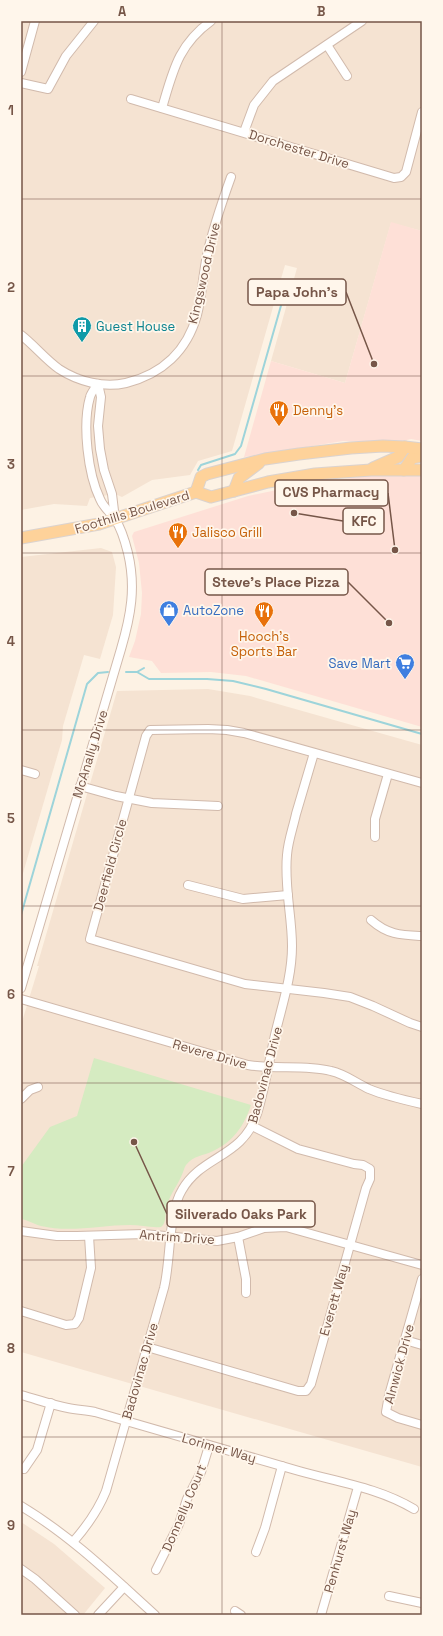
<svg xmlns="http://www.w3.org/2000/svg" width="443" height="1636" viewBox="0 0 443 1636" font-family="'Space Grotesk',sans-serif">
<style>
.residential{fill:#f5e3d2}
.commercial{fill:#fee0d7}
.green{fill:#d5ebc1}
.lines{fill:none;stroke-linecap:round;stroke-linejoin:round}
.stream{stroke:#9dd4da;stroke-width:2}
.minor-casing{stroke:#d1baac;stroke-width:10}
.major-casing{stroke:#dbd3cf;stroke-width:13}
.minor{stroke:#fff;stroke-width:8}
.major{stroke:#fed29a;stroke-width:11}
.grid{fill:none;stroke:#765648;stroke-width:1;stroke-opacity:0.55}
.labels{text-anchor:middle;dominant-baseline:central;stroke-width:3.5;stroke-linejoin:round;paint-order:stroke}
.street-label{font-size:13px;fill:#765648;stroke:#fff6eb}
.culture-label{font-size:13px;fill:#0d838f;stroke:#fff6eb;text-anchor:start}
.food-label{font-size:13px;fill:#c56008;stroke:#fff6eb;text-anchor:start}
.shop-label{font-size:13px;fill:#366cbe;stroke:#fff6eb;text-anchor:start}
.leader{fill:none;stroke:#765648;stroke-width:1.5}
.callout-dot{fill:#765648;stroke:#fff6eb;stroke-width:1.5}
.callout{fill:#fff6eb;stroke:#765648;stroke-width:1.5}
.callout-label{font-size:14px;text-anchor:middle;font-weight:bold;fill:#765648}
.neatline{fill:none;stroke:#765648;stroke-width:1.5}
.grid-label{font-size:13px;text-anchor:middle;font-weight:bold;fill:#765648}
</style>
<rect width="100%" height="100%" fill="#fdf2e4"/>
<!-- residential -->
<g class="residential">
<path d="M21 21H422V231L391 223 345 383 271 361 297 268 285 265 232 451 198 461 190 475 152 480 122 497 115 494 90 498 87 506 54 504 21 510Z"/>
<path d="M101 548 112 552 116 567 113 615 100 659 84 655 63 726 62 740 21 880V557Z"/>
<path d="M208 689 250 696 422 745V1467L21 1352V1025L39 966H37L117 691Z"/>
<path d="M21 1522 54 1544 105 1588 83 1615H21Z"/>
</g>
<!-- commercial -->
<g class="commercial">
<path d="M391 222 422 231V441L411 439 395 443 343 441 244 457 271 361 345 383Z"/>
<path d="M382 474 422 476V727L246 676 211 672 161 673 152 661 129 657 135 641 141 614 142 593 139 563 132 536 134 532 248 496 306 484Z"/>
</g>
<!-- green -->
<path class="green" d="M94 1058 251 1105C244 1126 233 1142 213 1151 203 1156 194 1155 186 1165 184 1168 183 1173 181 1177 176 1188 168 1197 166 1210 165 1217 166 1223 161 1227 151 1228 140 1225 130 1225 101 1225 70 1233 41 1226 34 1224 28 1220 21 1219V1167L50 1127 77 1116Z"/>
<g class="lines">
<!-- stream -->
<g class="stream">
<path d="M198 470 201 465 235 454 241 446 286 288 277 281"/>
<path d="M126 672H137L144 668"/>
<path d="M137 672 149 679H207L233 681 266 689 422 734"/>
<path d="M21 915 87 684 98 673 108 672"/>
</g>
<!-- minor casing -->
<g class="minor-casing">
<g id="minor">
<path d="M327 45 347 76"/>
<path d="M21 72 35 21"/>
<path d="M21 83 48 89 66 56 94 21"/>
<path d="M131 99 394 178 401 177 406 172 422 112"/>
<path d="M162 108C173 71 178 45 211 21"/>
<path d="M244 132 254 105 273 81 362 21"/>
<path d="M21 335C34 345 45 359 59 369 79 382 104 388 126 383 162 374 187 351 197 315 202 295 203 275 207 255 213 228 222 202 231 177"/>
<path d="M98 384 101 397 98 426 100 449 104 470 112 494 115 519"/>
<path d="M21 770 35 774"/>
<path d="M422 783 244 733 227 730 208 729 150 730 146 736 90 939 245 984 324 993 350 997 373 1006 410 1023 422 1027"/>
<path d="M80 786 116 796 152 803 218 806"/>
<path d="M375 837V819L388 774"/>
<path d="M188 885 243 899 288 895"/>
<path d="M371 920C388 935 401 935 422 936"/>
<path d="M21 988 121 649C131 615 136 587 128 553 125 541 121 528 115 519 110 512 103 507 100 499 88 474 82 425 90 397 91 393 95 388 98 384"/>
<path d="M21 999 248 1065C276 1070 303 1064 331 1071 345 1074 356 1083 369 1089 386 1096 404 1100 422 1104"/>
<path d="M21 1099 30 1090 38 1087"/>
<path d="M21 1231 57 1236H77L144 1234 217 1241 238 1237 264 1228 286 1227 422 1265"/>
<path d="M238 1237 246 1279V1293"/>
<path d="M422 1279 389 1395 386 1412 398 1418 422 1425"/>
<path d="M21 1311 66 1325 75 1324 79 1318 91 1268 89 1236"/>
<path d="M405 1340 422 1345"/>
<path d="M147 1347 298 1391H306L311 1384 366 1188 370 1179V1169L363 1165 354 1164 298 1149 252 1126"/>
<path d="M21 1395C36 1399 52 1405 68 1408 77 1410 86 1410 95 1412 163 1431 231 1451 299 1471 338 1482 379 1488 414 1509"/>
<path d="M24 1469 37 1450 51 1403"/>
<path d="M21 1506C71 1536 112 1576 155 1615"/>
<path d="M73 1542C87 1526 98 1511 106 1491L164 1288C171 1260 168 1213 182 1190 202 1155 242 1158 257 1114 265 1088 269 1061 275 1035 282 1005 292 977 292 946 292 916 284 886 287 855 288 841 293 828 296 814 302 794 308 773 314 753"/>
<path d="M256 1552 265 1528 282 1466"/>
<path d="M21 1569 35 1579 75 1615"/>
<path d="M156 1570 179 1524 187 1499 201 1472 209 1446"/>
<path d="M389 1596 422 1603"/>
<path d="M235 1611 241 1615"/>
<path d="M98 1615 124 1587"/>
<path d="M321 1615 358 1487"/>
</g>
</g>
<!-- major casing -->
<g class="major-casing">
<g id="major">
<path d="M373 468 398 457 405 447"/>
<path d="M404 470 412 458 422 456"/>
<path d="M234 491 239 478 259 463"/>
<path d="M196 492 201 477 207 474 265 459 299 454 351 448 383 446 405 447 422 449"/>
<path d="M21 538 99 524 196 492 211 497 268 482 315 474 371 470H422"/>
</g>
</g>
<!-- minor -->
<use href="#minor" class="minor"/>
<!-- major -->
<use href="#major" class="major"/>
</g>
<!-- grid -->
<path class="grid" d="M222 21V1615M21 199H422M21 376H422M21 553H422M21 730H422M21 906H422M21 1083H422M21 1260H422M21 1437H422"/>
<!-- icons -->
<defs>
<g id="building-pin" transform="scale(1)"><path d="M0 17L-7.5 6A9.5 9.5 0 1 1 7.5 6Z" fill="#0f9aa8" stroke="#fff6eb"/><path d="M-4-6H4V6H1V3H-1V6H-4ZM-2.5-4.3h1.7v1.8h-1.7ZM.8-4.3h1.7v1.8H.8ZM-2.5-1h1.7V.8h-1.7ZM.8-1h1.7V.8H.8Z" fill="#fff"/></g>
<g id="restaurant-pin" transform="scale(1)"><path d="M0 17L-7.5 6A9.5 9.5 0 1 1 7.5 6Z" fill="#e8710a" stroke="#fff6eb"/><path d="M-5-6h1v4h1v-4h1v4h1v-4h1v5L-1.5 .5V6h-2V.5L-5-1ZM5-6V6H3V1.5H1.5Q1.5-4 5-6Z" fill="#fff"/></g>
<g id="shop-pin" transform="scale(1)"><path d="M0 17L-7.5 6A9.5 9.5 0 1 1 7.5 6Z" fill="#3f7fe0" stroke="#fff6eb"/><path d="M-5-2.5h2.3a2.7 3.5 0 0 1 5.4 0H5L5.5 6h-11ZM-1.5-2.5h3a1.5 2.3 0 0 0-3 0Z" fill="#fff"/></g>
<g id="supermarket-pin" transform="scale(1)"><path d="M0 17L-7.5 6A9.5 9.5 0 1 1 7.5 6Z" fill="#3f7fe0" stroke="#fff6eb"/><path d="M-6-5.5h2.5l.6 2H6L4.5 2H-2.5L-4.4-4H-6ZM-1.5 3.2a1.3 1.3 0 1 0 .1 0ZM3 3.2a1.3 1.3 0 1 0 .1 0Z" fill="#fff"/></g>
</defs>
<g fill-rule="evenodd">
<use href="#building-pin" x="82" y="326"/>
<use href="#restaurant-pin" x="279" y="410"/>
<use href="#restaurant-pin" x="178" y="532"/>
<use href="#shop-pin" x="169" y="610"/>
<use href="#restaurant-pin" x="264" y="611"/>
<use href="#supermarket-pin" x="405" y="663"/>
</g>
<g class="labels">
<!-- street labels -->
<g class="street-label">
<text transform="translate(299 149) rotate(17)">Dorchester Drive</text>
<text transform="translate(204 273) rotate(-77)">Kingswood Drive</text>
<text transform="translate(132 512) rotate(-17)">Foothills Boulevard</text>
<text transform="translate(90 754) rotate(-73)">McAnally Drive</text>
<text transform="translate(110 865) rotate(-75)">Deerfield Circle</text>
<text transform="translate(210 1054) rotate(16)">Revere Drive</text>
<text transform="translate(265 1075) rotate(-75)">Badovinac Drive</text>
<text transform="translate(177 1237) rotate(4)">Antrim Drive</text>
<text transform="translate(334 1300) rotate(-74)">Everett Way</text>
<text transform="translate(399 1364) rotate(-75)">Alnwick Drive</text>
<text transform="translate(140 1371) rotate(-74)">Badovinac Drive</text>
<text transform="translate(219 1448) rotate(16)">Lorimer Way</text>
<text transform="translate(184 1508) rotate(-67)">Donnelly Court</text>
<text transform="translate(340 1551) rotate(-74)">Penhurst Way</text>
</g>
<!-- culture labels -->
<g class="culture-label">
<text x="96" y="326">Guest House</text>
</g>
<!-- food labels -->
<g class="food-label">
<text x="293" y="410">Denny's</text>
<text x="192" y="532">Jalisco Grill</text>
<text x="264" y="636" text-anchor="middle">Hooch's<tspan x="264" dy="15">Sports Bar</tspan></text>
</g>
<!-- shop labels -->
<g class="shop-label">
<text x="183" y="610">AutoZone</text>
<text x="391" y="663" text-anchor="end">Save Mart</text>
</g>
</g>
<!-- callouts -->
<path class="leader" d="M374 364L346 292M395 550L388 493M294 513L343 521M389 623L348 582M134 1142L167 1214"/>
<g class="callout-dot">
<circle cx="374" cy="364" r="4"/>
<circle cx="395" cy="550" r="4"/>
<circle cx="294" cy="513" r="4"/>
<circle cx="389" cy="623" r="4"/>
<circle cx="134" cy="1142" r="4"/>
</g>
<g class="callout">
<rect x="248" y="279" width="98" height="26" rx="4"/>
<rect x="275" y="480" width="113" height="26" rx="4"/>
<rect x="343" y="508" width="41" height="26" rx="4"/>
<rect x="205" y="569" width="143" height="26" rx="4"/>
<rect x="167" y="1201" width="148" height="26" rx="4"/>
</g>
<g class="callout-label">
<text x="297" y="297">Papa John's</text>
<text x="331" y="497">CVS Pharmacy</text>
<text x="364" y="526">KFC</text>
<text x="276" y="587">Steve's Place Pizza</text>
<text x="241" y="1219">Silverado Oaks Park</text>
</g>
<!-- border -->
<rect width="443" height="1636" fill="none" stroke="#fff6eb" stroke-width="44"/>
<rect x="22" y="22" width="399" height="1592" class="neatline"/>
<g class="grid-label">
<text x="122" y="16">A</text>
<text x="321" y="16">B</text>
<text x="11" y="115">1</text>
<text x="11" y="292">2</text>
<text x="11" y="469">3</text>
<text x="11" y="646">4</text>
<text x="11" y="823">5</text>
<text x="11" y="999">6</text>
<text x="11" y="1176">7</text>
<text x="11" y="1353">8</text>
<text x="11" y="1530">9</text>
</g>
</svg>
